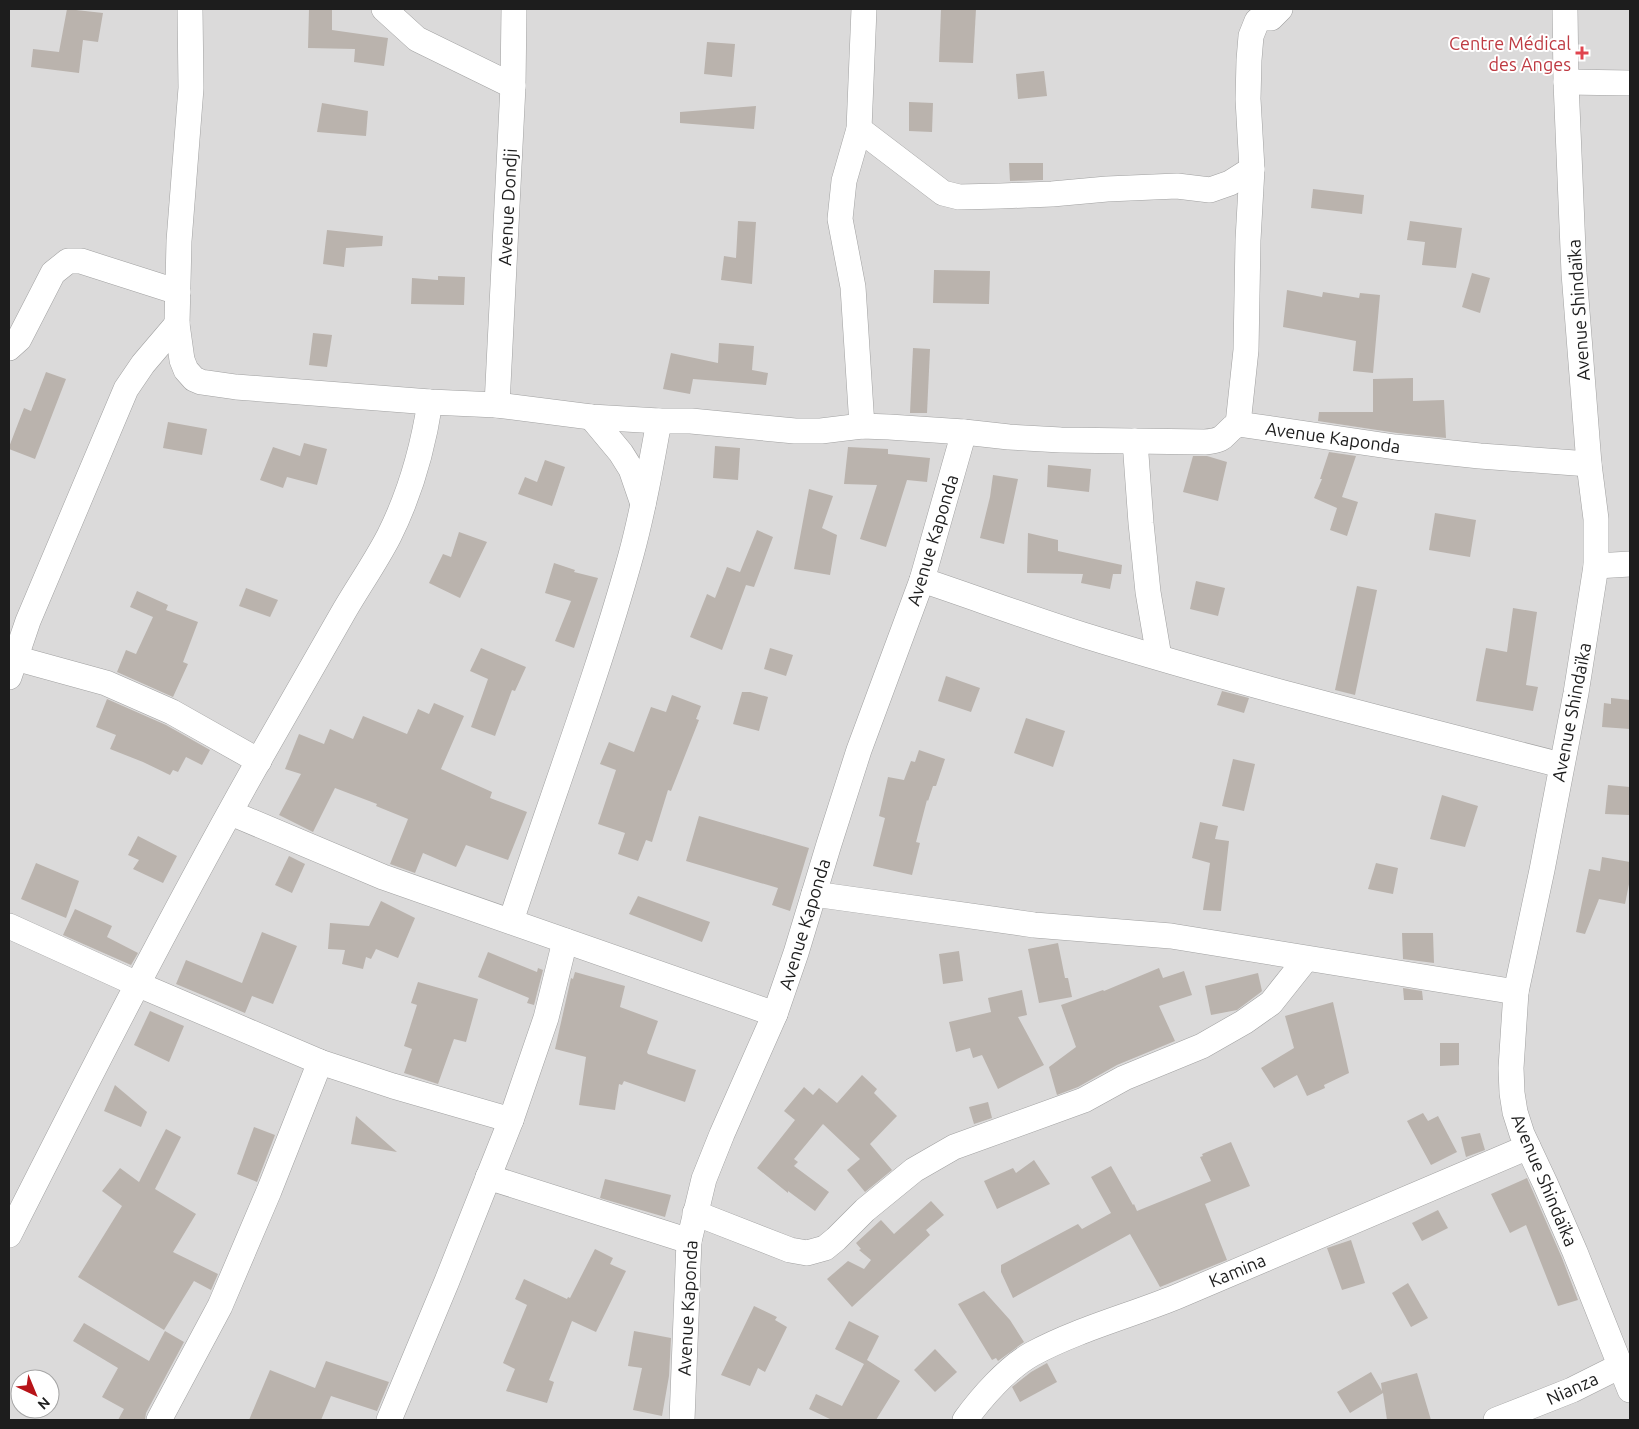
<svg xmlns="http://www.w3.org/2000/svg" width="1639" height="1429" viewBox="0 0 1639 1429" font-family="Ubuntu,sans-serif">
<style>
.residential{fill:#dbdada;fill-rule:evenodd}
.building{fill:#bab3ad}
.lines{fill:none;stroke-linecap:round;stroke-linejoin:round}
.minor-casing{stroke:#a1a1a1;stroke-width:26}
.minor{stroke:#fff;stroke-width:25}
.health-dot{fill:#e0444e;stroke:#fff;stroke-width:2}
.labels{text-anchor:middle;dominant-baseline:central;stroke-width:4;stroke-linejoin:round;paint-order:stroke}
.health-label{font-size:18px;fill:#be3a42;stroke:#fff;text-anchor:end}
.street-label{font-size:18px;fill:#1d1d1d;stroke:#fff}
</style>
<rect width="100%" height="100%" fill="#edeae4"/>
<!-- residential -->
<path class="residential" d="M9 9H1630V1420H9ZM20 1379H50V1409H20Z"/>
<!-- building -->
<g class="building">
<path d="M67 9 103 13 98 42 83 40 79 73 31 67 33 49 59 52Z"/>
<path d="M309 9H332V30L388 38 384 66 354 62 355 49 308 48Z"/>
<path d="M941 9H976L973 63 939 62Z"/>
<path d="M707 42 735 44 732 77 704 74Z"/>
<path d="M1044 71 1047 96 1018 99 1016 74Z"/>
<path d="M909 102 933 103 932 132 909 131Z"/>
<path d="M322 103 368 111 366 136 317 132Z"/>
<path d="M756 106 754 129 680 123V112Z"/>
<path d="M1009 163H1043V180L1010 181Z"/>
<path d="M1313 189 1364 195 1362 214 1311 208Z"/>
<path d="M738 221 756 222 752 284 721 280 724 256 736 258Z"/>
<path d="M1410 221 1462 228 1456 268 1422 265 1425 242 1407 240Z"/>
<path d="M327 230 383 236 382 246 346 248 344 267 323 264Z"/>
<path d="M934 270 990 271 989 304 933 303Z"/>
<path d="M1472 273 1490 278 1480 313 1462 307Z"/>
<path d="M438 276 465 277 464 305 411 304 412 278 438 280Z"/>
<path d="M1287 290 1322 297 1323 292 1359 298 1360 293 1380 295 1373 373 1353 371 1356 341 1283 327Z"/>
<path d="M313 333 332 335 327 367 309 365Z"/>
<path d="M719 343 754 346 752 370 768 373 766 385 693 379 690 394 663 389 671 353 718 363Z"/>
<path d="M913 348 930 349 927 413H910Z"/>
<path d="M46 372 66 379 35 459 9 449V447L24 408 31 411Z"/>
<path d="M1413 378V401L1444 400 1446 438 1397 433 1318 421 1319 412H1373V379Z"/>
<path d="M168 422 207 429 202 455 163 448Z"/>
<path d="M304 443 327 449 317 485 287 477 283 488 260 480 273 447 300 456Z"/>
<path d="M715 446 740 448 738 480 713 478Z"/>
<path d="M848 447 888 449V454L930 458 927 482 907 480 886 547 860 539 877 485 844 484Z"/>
<path d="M1329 452 1356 456 1342 497 1358 502 1347 536 1330 530 1337 508 1314 498 1322 479H1320Z"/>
<path d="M1193 456H1207L1227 462 1218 501 1183 492Z"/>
<path d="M545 460 565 467 552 506 518 494 525 477 537 482Z"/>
<path d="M1048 465 1091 469 1089 492 1047 487Z"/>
<path d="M993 475 1018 479 1004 544 980 538 990 497Z"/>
<path d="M809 489 833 496 822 528 837 535 830 575 794 569Z"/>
<path d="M1435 513 1476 520 1470 557 1429 550Z"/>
<path d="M757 530 773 537 754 587 746 585 722 650 690 637 707 594 715 598 727 567 740 572Z"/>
<path d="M459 532 487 542 460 598 429 583 443 554 451 557Z"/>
<path d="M1028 533 1058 540V551L1122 565 1121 574H1113L1110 589 1081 583 1083 574 1027 573Z"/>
<path d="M554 563 575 570 574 572 598 578 574 648 555 641 571 601 545 593Z"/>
<path d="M1196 581 1225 588 1218 616 1190 609Z"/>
<path d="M1357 586 1377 590 1355 695 1335 690Z"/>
<path d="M246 588 278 600 270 617 239 606Z"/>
<path d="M137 591 168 605 166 610 198 622 183 662 188 664 173 697 117 672 126 650 136 654 153 617 130 607Z"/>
<path d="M1513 608 1537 612 1526 685 1538 687 1533 711 1476 701 1486 648 1507 652Z"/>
<path d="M481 648 526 667 515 691 512 690 495 736 471 727 488 679 470 671Z"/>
<path d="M770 648 793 655 786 676 764 669Z"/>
<path d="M946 676 980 688 971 712 938 701Z"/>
<path d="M1222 691 1249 698 1244 713 1217 705Z"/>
<path d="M742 692H750L768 697 759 731 733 724Z"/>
<path d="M672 695 701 706 696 719 699 720 671 791 668 790 652 842 646 840 638 861 618 854 625 833 598 824 616 770 600 764 609 742 634 752 651 707 666 712Z"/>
<path d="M1611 698 1630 700V729L1602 727 1604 703 1611 704Z"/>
<path d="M107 699 166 725 210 750 202 765 186 757 178 772 173 770 170 775 143 762 110 749 116 735 96 727Z"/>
<path d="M434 703 464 716 441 769 492 792 490 798 527 812 508 860 466 845 456 867 423 853 415 873 390 864 408 819 376 806 377 804 335 788 313 832 279 815 301 774 285 769 299 734 324 744 330 729 353 739 363 716 407 734 418 709 429 714Z"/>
<path d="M1026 718 1065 731 1053 767 1014 753Z"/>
<path d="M919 750 945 759 936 786H933L928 801 927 800 916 842 920 843 912 875 873 866 885 818 879 816 888 777 904 780 911 761 915 762Z"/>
<path d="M1233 759 1255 764 1244 811 1222 806Z"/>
<path d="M1608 785 1630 787 1629 815 1605 814Z"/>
<path d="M1442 795 1478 806 1465 847 1430 839Z"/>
<path d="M699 816 809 848 790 911 772 905 778 888 686 861Z"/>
<path d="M1200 822 1218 826 1215 839 1229 841 1221 911 1203 910 1210 863 1192 858Z"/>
<path d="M138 836 177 856 163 883 133 869 139 860 128 855Z"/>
<path d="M289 856 305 864 292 893 275 885Z"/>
<path d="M1602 857 1630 862V879L1625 904 1599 899 1585 934 1576 932 1589 869 1600 871Z"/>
<path d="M36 863 79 881 66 918 21 899Z"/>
<path d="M1376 863 1398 868 1393 894 1368 889Z"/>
<path d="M638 896 710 922 702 942 629 914Z"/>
<path d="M381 901 415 918 398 958 376 949 371 959 366 957 363 969 342 964 345 950 328 949 330 923 369 926Z"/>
<path d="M75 909 112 926 107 937 138 953 131 965 63 935Z"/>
<path d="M262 932 297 946 273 1004 252 996 245 1013 176 984 186 960 242 983Z"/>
<path d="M1402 933H1433L1434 963 1403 959Z"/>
<path d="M1058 943 1065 978H1068L1072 997 1039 1003 1028 949Z"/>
<path d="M959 951 963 981 943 984 939 954Z"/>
<path d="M488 952 537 972 538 968 543 970 534 1005 527 1003 529 998 478 977Z"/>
<path d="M1159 968 1163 978 1184 971 1192 995 1159 1006 1175 1041 1117 1065 1078 1087 1057 1095 1049 1067 1076 1047 1061 1005 1103 990 1104 991Z"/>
<path d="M575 972 625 986 620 1007 658 1021 647 1052 648 1054 696 1070 685 1102 624 1081 622 1085 619 1084 615 1110 579 1105 586 1057 555 1049 571 978 573 979Z"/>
<path d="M1258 973 1262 991 1261 992 1237 1010 1211 1015 1205 986Z"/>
<path d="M418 982 478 999 466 1042 454 1039 438 1084 404 1073 412 1049 404 1046 417 1005 411 1003Z"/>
<path d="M1403 988 1422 991 1423 1000H1404Z"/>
<path d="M1022 990 1027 1015 1018 1017 1044 1065 998 1089 982 1055 973 1058 970 1048 956 1052 949 1022 991 1012 988 998Z"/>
<path d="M1333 1002 1349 1073 1324 1085 1325 1088 1307 1096 1297 1075 1274 1088 1261 1068 1294 1048 1285 1016Z"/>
<path d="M150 1011 184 1026 169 1062 134 1045Z"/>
<path d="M1440 1043H1459V1065L1440 1066Z"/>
<path d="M862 1075 877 1089 874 1093 897 1116 870 1144 892 1170 865 1192 847 1170 860 1159 823 1124 794 1159 798 1162 794 1166 829 1192 815 1211 788 1191V1193L757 1168 795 1120 784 1111 804 1087 813 1095 819 1088 837 1103Z"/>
<path d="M115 1085 147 1112 141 1127 104 1111Z"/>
<path d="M988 1102 992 1118 974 1124 969 1107Z"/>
<path d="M1423 1113 1428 1121 1438 1116 1457 1152 1431 1165 1407 1121Z"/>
<path d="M356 1116 397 1152 351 1144Z"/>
<path d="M254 1127 275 1135 257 1182 237 1174Z"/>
<path d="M166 1129 181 1137 155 1189 196 1214 173 1252 218 1274 211 1290 194 1281 164 1330 78 1277 122 1206 102 1191 120 1168 139 1182Z"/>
<path d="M1480 1133 1485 1150 1466 1157 1461 1137Z"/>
<path d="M1231 1142 1250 1186 1205 1204 1227 1260 1160 1287 1130 1234 1013 1298 1001 1272V1265L1078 1224 1082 1229 1111 1213 1091 1177 1111 1166 1133 1205 1134 1204 1137 1211 1211 1181 1200 1157 1203 1156 1202 1154Z"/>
<path d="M1034 1160 1050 1184 997 1209 984 1181 1013 1168 1016 1173Z"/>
<path d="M1527 1178 1562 1258 1578 1300 1558 1306 1526 1225 1510 1233 1491 1194Z"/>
<path d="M605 1179 671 1195 665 1217 600 1198Z"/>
<path d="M931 1201 944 1215 926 1230 930 1235 852 1307 827 1279 848 1261 864 1269 871 1260 859 1250 861 1249 856 1243 881 1220 894 1234Z"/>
<path d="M1438 1210 1448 1228 1422 1241 1412 1223Z"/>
<path d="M1351 1240 1365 1283 1342 1290 1327 1248Z"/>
<path d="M595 1249 613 1258 610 1264 626 1271 596 1332 572 1321 549 1380 554 1382 547 1403 506 1391 515 1369 503 1363 527 1305 515 1299 524 1279 567 1299 568 1297 570 1298Z"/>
<path d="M1408 1283 1428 1318 1411 1327 1392 1293Z"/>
<path d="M984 1291 1010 1320 1024 1342 998 1361 996 1358 992 1360 958 1304Z"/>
<path d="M754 1306 777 1317 775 1320 787 1327 765 1372 758 1368 750 1386 721 1375Z"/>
<path d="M849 1321 879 1336 867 1360 900 1381 876 1420H832L809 1409 816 1394 842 1406 864 1364 835 1349Z"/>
<path d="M84 1323 149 1361 165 1331 184 1342 146 1413 145 1420H118L124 1409 102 1397 118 1368 73 1341Z"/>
<path d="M634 1331 671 1338 669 1376 662 1416 633 1410 642 1368 628 1366Z"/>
<path d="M935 1349 957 1372 935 1392 914 1370Z"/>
<path d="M326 1361 389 1382 377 1411 331 1396 321 1420H249L270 1370 315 1388Z"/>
<path d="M1047 1363 1057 1382 1020 1402 1012 1387 1031 1372Z"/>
<path d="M1371 1372 1382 1391 1381 1383 1417 1373 1431 1420H1387L1383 1393 1350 1413 1337 1392Z"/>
</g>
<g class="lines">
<!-- minor casing -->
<g class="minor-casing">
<g id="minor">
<path d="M190 9 191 88 179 241 177 324 182 360 186 370 194 379 201 382 236 387 430 402 497 405 591 417 659 421H691L795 431H821L862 426 889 427 964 432 1009 437 1061 440 1205 442C1229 440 1222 433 1238 424L1395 447 1480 456 1589 464"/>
<path d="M384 9 417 39 513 86"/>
<path d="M1565 9 1566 82 1574 273 1589 464 1596 519V566L1576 693 1542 870 1516 992 1511 1068 1512 1093 1515 1112 1522 1134 1545 1183 1575 1252 1630 1390"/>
<path d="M1566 82 1630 83"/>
<path d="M859 129 943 193 959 197 1001 196 1052 194 1107 189 1177 186 1210 190 1230 183 1252 169"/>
<path d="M9 348 19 339 53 273 68 261H81L178 292"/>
<path d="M497 405 513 86 514 9"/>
<path d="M591 417 621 453 631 469 643 504"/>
<path d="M1238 424 1246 350 1248 240 1252 169 1248 99 1249 60 1251 36 1257 21 1261 18H1271L1280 9"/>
<path d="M862 426 853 287 840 219 844 181 859 129 864 9"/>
<path d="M1135 441 1141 523 1148 592 1159 657"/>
<path d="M1596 566 1630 564"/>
<path d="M922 580C976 598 1029 618 1083 635 1241 684 1401 724 1561 765"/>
<path d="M15 658 106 683 172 712 259 761"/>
<path d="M9 677 28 621 126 389 143 364 177 324"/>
<path d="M231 813 383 877 775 1014"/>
<path d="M814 894 1034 925 1171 936 1516 992"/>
<path d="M511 921C551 799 597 678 631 555 643 511 651 466 659 421"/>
<path d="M9 926 137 984 320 1062 393 1086 511 1120"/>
<path d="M488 1177 689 1241"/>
<path d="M695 1213 790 1250 807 1253 825 1248 836 1239 865 1210 914 1170 954 1147 1084 1100 1124 1078 1202 1046 1244 1022 1271 1003 1306 959"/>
<path d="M9 1235C90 1075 171 916 259 760 287 711 315 662 343 613 358 587 375 563 389 536 410 494 423 448 430 402"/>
<path d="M159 1420 220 1306 269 1191 320 1062"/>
<path d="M389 1420 447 1281 511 1120 546 1018 565 941"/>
<path d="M682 1420 689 1241 704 1179 722 1134 775 1014 796 953 829 844 859 750 922 580 964 432"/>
<path d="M965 1420C981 1398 1007 1368 1032 1354 1076 1330 1129 1316 1176 1297 1293 1247 1410 1197 1528 1147"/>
<path d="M1496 1420 1572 1390 1620 1366"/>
</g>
</g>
<!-- minor -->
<use href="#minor" class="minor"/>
</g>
<!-- markers -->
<path class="health-dot" d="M1579.5 45.5h5v5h5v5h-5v5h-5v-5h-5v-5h5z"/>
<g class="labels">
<!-- health labels -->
<g class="health-label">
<text x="1571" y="43">Centre Médical<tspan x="1571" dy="21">des Anges</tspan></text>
</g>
<!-- street labels -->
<g class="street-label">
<text transform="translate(507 207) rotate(-87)">Avenue Dondji</text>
<text transform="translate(1578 310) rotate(-94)">Avenue Shindaïka</text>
<text transform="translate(1333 437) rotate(8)">Avenue Kaponda</text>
<text transform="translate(932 540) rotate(-73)">Avenue Kaponda</text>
<text transform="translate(1571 712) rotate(-79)">Avenue Shindaïka</text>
<text transform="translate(804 924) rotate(-73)">Avenue Kaponda</text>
<text transform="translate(1545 1180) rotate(67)">Avenue Shindaïka</text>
<text transform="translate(1237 1270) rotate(-23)">Kamina</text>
<text transform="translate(687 1308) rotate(-87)">Avenue Kaponda</text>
<text transform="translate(1572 1388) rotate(-24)">Nianza</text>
</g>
</g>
<!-- border -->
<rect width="1639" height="1429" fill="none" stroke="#1d1d1d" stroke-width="20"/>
<!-- north arrow -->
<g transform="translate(35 1394) rotate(136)"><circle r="24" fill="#ffffff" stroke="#a5a5a5"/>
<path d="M0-4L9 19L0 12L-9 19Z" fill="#b71318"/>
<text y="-8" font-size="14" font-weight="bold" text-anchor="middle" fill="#1d1d1d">N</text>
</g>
</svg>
